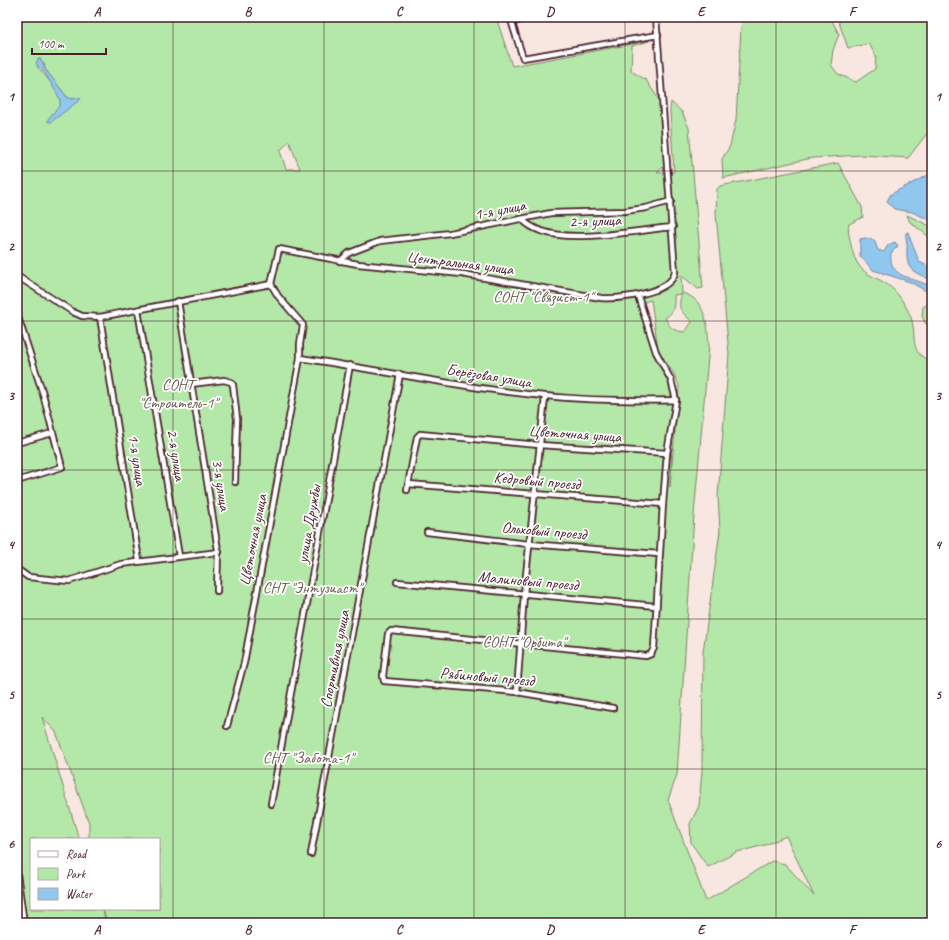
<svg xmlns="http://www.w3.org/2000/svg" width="949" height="940" viewBox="0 0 949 940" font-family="Caveat,sans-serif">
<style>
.green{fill:#b4e8a9;stroke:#7f846a;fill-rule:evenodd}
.water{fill:#90c7ee;stroke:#7484a0}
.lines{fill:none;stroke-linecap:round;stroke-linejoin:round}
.street-casing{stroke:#4a1f2b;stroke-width:8}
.street{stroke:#fff;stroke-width:4.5}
.grid{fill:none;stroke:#4a1f2b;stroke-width:1;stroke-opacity:0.55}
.labels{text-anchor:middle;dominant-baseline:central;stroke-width:3.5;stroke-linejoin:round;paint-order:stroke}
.street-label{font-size:16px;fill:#4a1f2b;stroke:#fff}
.park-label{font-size:16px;fill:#6a5b51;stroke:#fff}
.neatline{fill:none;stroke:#4a1f2b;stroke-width:1.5}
.grid-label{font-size:13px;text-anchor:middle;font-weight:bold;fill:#4a1f2b}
</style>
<rect width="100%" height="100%" fill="#f7e7e0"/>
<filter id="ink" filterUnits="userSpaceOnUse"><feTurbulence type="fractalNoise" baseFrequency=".025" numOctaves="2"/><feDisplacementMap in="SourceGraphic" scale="8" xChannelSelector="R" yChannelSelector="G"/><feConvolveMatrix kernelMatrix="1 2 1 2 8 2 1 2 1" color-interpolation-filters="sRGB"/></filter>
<g filter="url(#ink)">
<!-- green -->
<g class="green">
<path d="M17 17H252L258 19 267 17H496L512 66 649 41 632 46 631 71 646 80 659 100 664 166 657 173 674 172 670 111 671 102 682 112 689 128 703 288 698 289 681 275 682 293C705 298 708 325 709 345L694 515 677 775 668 800 706 901 772 861 785 864 814 896 786 836 765 845 737 852 708 867 691 843 690 824 699 806 702 770 703 652 720 531 718 496 729 354 716 214 717 189 720 186 838 163 862 207 863 217 849 224C847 231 850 238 851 245 859 284 879 270 899 296 904 303 910 313 912 321 916 335 910 351 926 359L932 356V923H107L103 909 105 923H17ZM44 63 45 69 67 97 71 99 79 98 52 115C55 112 59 108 60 105 63 96 44 73 37 67ZM289 141 300 169H286L280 151ZM682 294C676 309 682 312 692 322L685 332C673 331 670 328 665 318 675 312 674 306 674 295ZM651 300 658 349 644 302ZM665 361 673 372 679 385 670 487 674 401ZM42 717 56 732 89 823V839H159V909H31V839H79Z"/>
<path d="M761 17H830L839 34 833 50 831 65 838 74 856 82 875 69 876 56 869 44 848 48 837 17H932V127L908 158 862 155 812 158 723 178 722 159 730 146 736 120 741 27 743 22C748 19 755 20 761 17Z"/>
<path d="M907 215 932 227V239L910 222Z"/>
<path d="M928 304H932V325L925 323 922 316 923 307Z"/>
</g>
<!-- water -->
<g class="water">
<path d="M38 59H41L45 69 67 97 71 99 79 98 81 99 51 122H48V119L60 105V99L45 73 36 64Z"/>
<path d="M932 173V221L912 212 894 209 887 201 891 194Z"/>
<path d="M908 232C911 243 916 252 919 262L932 268V281C913 270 906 273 907 249 908 244 905 238 906 233Z"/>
<path d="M866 238 874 240 878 250 884 252 888 245 895 242 898 246 891 253C888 279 914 277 932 287V290L926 291 910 282 873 270 860 256V239Z"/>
</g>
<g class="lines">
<!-- street casing -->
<g class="street-casing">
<g id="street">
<path d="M510 17 523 58 658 35"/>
<path d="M512 22 532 17"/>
<path d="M522 219C549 250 635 230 673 227"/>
<path d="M340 261 349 253 380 241 450 233 551 213 625 211 646 208 671 201"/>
<path d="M17 276 73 312 82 316 100 317 271 284 279 249 358 264 462 274 601 298C619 299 671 294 675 272L656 17"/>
<path d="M178 301 218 550 217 591"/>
<path d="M138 310 179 556"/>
<path d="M17 314 43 394 62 467 17 481"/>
<path d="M100 317 139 560"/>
<path d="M300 358C406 374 510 399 618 400 637 400 657 401 676 400"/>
<path d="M191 384 224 380 231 382 233 385 237 419 235 482"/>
<path d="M17 443 52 433"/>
<path d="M408 484 663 504"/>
<path d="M407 490 417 437 420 434 539 445 667 453"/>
<path d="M427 532 529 544 659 554"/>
<path d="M17 569 28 577 69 581 121 564 219 552"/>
<path d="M397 582 656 606"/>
<path d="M517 692 524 594 545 397"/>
<path d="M613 708 517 692 384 681 383 676 388 634 391 631 646 656 651 654 654 648 663 504 667 453 676 400 671 380 656 352 638 296"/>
<path d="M227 726 244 663 300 358V344L303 325 278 296 271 284"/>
<path d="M271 804 350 365"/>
<path d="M311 854 400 374"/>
<path d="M17 874 24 923"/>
</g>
</g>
<!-- street -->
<use href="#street" class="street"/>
</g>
</g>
<!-- grid -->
<path class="grid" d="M173 17V923M324 17V923M474 17V923M625 17V923M776 17V923M17 171H932M17 321H932M17 470H932M17 619H932M17 769H932"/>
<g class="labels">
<!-- street labels -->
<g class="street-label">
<text transform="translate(500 210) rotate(-11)">1-я улица</text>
<text transform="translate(595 221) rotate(-2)">2-я улица</text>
<text transform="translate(460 263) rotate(7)">Центральная улица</text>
<text transform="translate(489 376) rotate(9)">Берёзовая улица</text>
<text transform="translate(575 434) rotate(4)">Цветочная улица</text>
<text transform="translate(176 455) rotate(81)">2-я улица</text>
<text transform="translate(137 460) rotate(81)">1-я улица</text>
<text transform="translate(537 481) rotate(5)">Кедровый проезд</text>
<text transform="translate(221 485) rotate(81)">3-я улица</text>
<text transform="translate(309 524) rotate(-80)">улица Дружбы</text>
<text transform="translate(544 531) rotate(5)">Ольховый проезд</text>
<text transform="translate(253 540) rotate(-79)">Цветочная улица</text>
<text transform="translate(528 581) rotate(5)">Малиновый проезд</text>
<text transform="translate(335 659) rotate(-79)">Спортивная улица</text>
<text transform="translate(487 677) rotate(5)">Рябиновый проезд</text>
</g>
<!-- park labels -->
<g class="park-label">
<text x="543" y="297">СОНТ "Связист-1"</text>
<text x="178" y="385">СОНТ<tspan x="178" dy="18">"Строитель-1"</tspan></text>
<text x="312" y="588">СНТ "Энтузиаст"</text>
<text x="524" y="642">СОНТ "Орбита"</text>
<text x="308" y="758">СНТ "Забота-1"</text>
</g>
</g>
<!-- margin -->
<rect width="949" height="940" fill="none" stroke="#fff" stroke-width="44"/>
<!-- legend -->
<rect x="30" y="838" width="130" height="72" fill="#ffffff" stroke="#b7a5aa"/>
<rect x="38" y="851" width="20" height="6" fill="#ffffff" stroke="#b7a5aa"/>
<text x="66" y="858" font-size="12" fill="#4a1f2b">Road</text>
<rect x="38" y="868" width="20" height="12" fill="#b4e8a9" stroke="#b7a5aa"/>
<text x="66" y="878" font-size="12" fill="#4a1f2b">Park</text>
<rect x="38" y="888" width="20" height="12" fill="#90c7ee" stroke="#b7a5aa"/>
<text x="66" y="898" font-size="12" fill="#4a1f2b">Water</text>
<!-- scale -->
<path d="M32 48v6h74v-6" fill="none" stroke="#4a1f2b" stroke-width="2"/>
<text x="38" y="48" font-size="12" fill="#4a1f2b" stroke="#ffffff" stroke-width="3" paint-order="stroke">100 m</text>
<rect x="22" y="22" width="905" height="896" class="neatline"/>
<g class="grid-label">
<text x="97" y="16">A</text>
<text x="248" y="16">B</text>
<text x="399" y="16">C</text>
<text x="550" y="16">D</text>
<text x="701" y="16">E</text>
<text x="852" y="16">F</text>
<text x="11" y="101">1</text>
<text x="938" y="101">1</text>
<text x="11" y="251">2</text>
<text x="938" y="251">2</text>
<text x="11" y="400">3</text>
<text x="938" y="400">3</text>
<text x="11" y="549">4</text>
<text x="938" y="549">4</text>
<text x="11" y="699">5</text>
<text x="938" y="699">5</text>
<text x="11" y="848">6</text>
<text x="938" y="848">6</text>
<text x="97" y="934">A</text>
<text x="248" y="934">B</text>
<text x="399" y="934">C</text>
<text x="550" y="934">D</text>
<text x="701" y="934">E</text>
<text x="852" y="934">F</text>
</g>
</svg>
